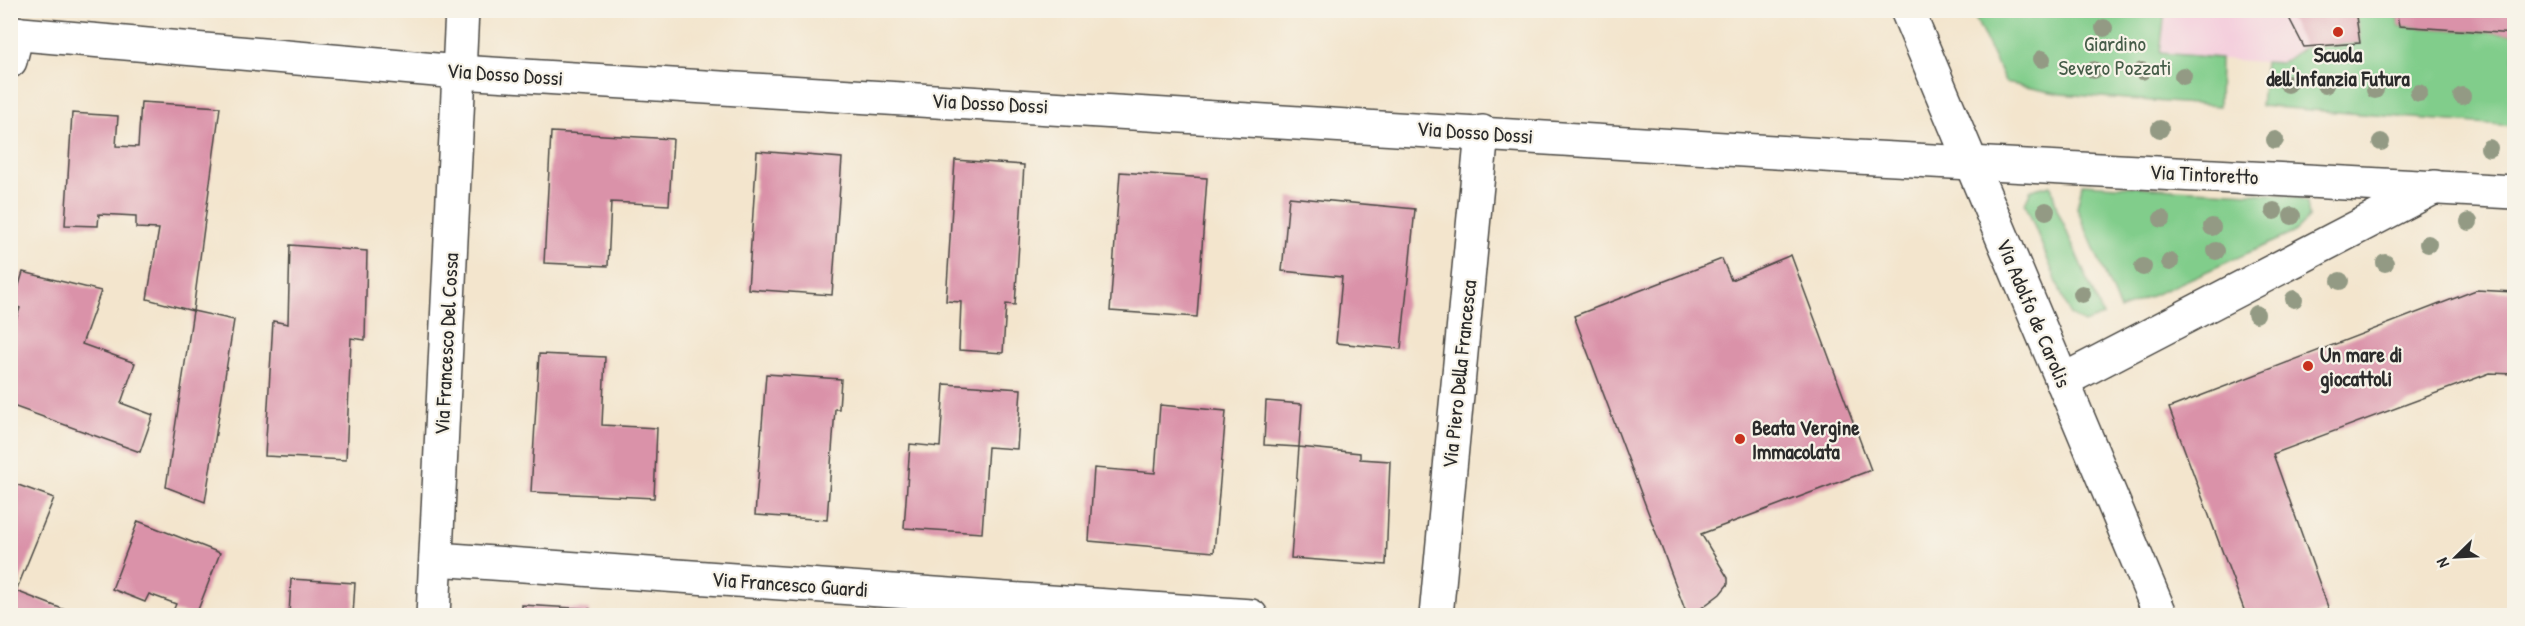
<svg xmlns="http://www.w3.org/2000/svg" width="2525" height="626" viewBox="0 0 2525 626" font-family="'Patrick Hand',sans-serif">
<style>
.built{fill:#f4cfdd}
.green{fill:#81cd8b;stroke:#567c5b;stroke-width:1.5}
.building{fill:#da92a9}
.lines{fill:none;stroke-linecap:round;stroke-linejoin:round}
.minor-casing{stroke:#494743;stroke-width:36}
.minor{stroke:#fff;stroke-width:33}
.tree{fill:#939a84}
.poi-dot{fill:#c8321e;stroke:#f7f3e8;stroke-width:2}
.labels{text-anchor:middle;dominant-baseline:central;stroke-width:4.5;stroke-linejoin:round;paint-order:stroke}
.park-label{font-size:21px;fill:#455c48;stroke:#f7f3e8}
.poi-label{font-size:21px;font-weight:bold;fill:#2b2b2b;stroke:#f7f3e8;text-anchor:start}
.street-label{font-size:21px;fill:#2b2b2b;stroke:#f7f3e8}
</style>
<rect width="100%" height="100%" fill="#f7f3e8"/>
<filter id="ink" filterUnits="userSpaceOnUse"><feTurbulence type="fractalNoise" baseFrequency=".0167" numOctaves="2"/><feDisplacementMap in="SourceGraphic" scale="12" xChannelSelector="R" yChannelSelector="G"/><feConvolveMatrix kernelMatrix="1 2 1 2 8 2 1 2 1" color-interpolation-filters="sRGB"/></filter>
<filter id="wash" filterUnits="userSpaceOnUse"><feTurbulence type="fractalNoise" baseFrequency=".008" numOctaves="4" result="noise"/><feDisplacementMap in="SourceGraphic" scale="24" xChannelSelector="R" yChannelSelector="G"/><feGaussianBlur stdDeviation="1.35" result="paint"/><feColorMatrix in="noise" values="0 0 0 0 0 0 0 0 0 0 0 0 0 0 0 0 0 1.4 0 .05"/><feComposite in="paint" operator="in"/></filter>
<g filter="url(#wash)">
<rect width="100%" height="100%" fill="#f3e5cd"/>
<!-- built -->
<path class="built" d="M2165 11H2514V82L2160 54Z"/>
<!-- green -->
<g class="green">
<path d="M1972 11H2165L2160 53 2220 58 2219 106 2061 94 2006 83Z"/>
<path d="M2355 11H2396L2399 26 2514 34V126L2261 106 2265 62 2282 63 2304 47 2360 43Z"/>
<path d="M2082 184 2288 195 2307 202 2309 218 2293 233 2120 310 2077 208Z"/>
<path d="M2051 185 2057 209 2103 316 2084 323 2070 315 2025 203 2031 190Z"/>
</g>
<g id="blocks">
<!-- building -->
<g class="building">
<path d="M2285 10H2355L2360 43 2304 47Z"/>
<path d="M2396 10H2514V34L2399 26Z"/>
<path d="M141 102 220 107 193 311 147 299 159 229 136 228V216L99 214 98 226 65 225 72 113 118 116 116 146 138 147Z"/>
<path d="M551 132 673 139 669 205 611 202 608 266 544 263Z"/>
<path d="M757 151 842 158 832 295 748 289Z"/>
<path d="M955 160 1024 165 1015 305 1006 304 1003 353 959 350 961 302 946 301Z"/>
<path d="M1120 172 1207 178 1197 317 1110 311Z"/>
<path d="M1289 197 1415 209 1401 349 1336 343 1342 277 1282 271Z"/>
<path d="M290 245 367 251 365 340 351 338 346 460 265 456 273 321 288 324Z"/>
<path d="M1791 255 1871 470 1701 534 1728 578V584L1720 594 1695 613 1696 615H1687L1574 316 1722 259 1731 280Z"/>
<path d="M23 272 101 291 82 344 135 363 121 403 153 415 140 452 10 405V336L20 308 13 305Z"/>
<path d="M2476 290 2514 292V374L2490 373 2273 454 2329 610 2314 615H2246L2169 408Z"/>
<path d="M193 311 234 320 205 502 166 487Z"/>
<path d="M539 354 605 357 602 425 657 428 654 498 531 492Z"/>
<path d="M766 374 841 379 839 409H835L827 520 755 515Z"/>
<path d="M944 384 1021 389 1017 449 988 447 982 533 904 528 910 444 940 447Z"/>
<path d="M1266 401 1302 404 1299 447 1360 453V459L1390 461 1386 565 1291 558 1299 447 1264 445Z"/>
<path d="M1160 405 1226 411 1214 552 1089 541 1094 468 1155 473Z"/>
<path d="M10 482 54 498 16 591 78 615H10Z"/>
<path d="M138 521 220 553 196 615 173 611 176 604 149 594 145 602 112 589Z"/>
<path d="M291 579 355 583 353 615H289Z"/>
<path d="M522 605 590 609V615H522Z"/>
</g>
</g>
</g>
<g filter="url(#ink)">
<use href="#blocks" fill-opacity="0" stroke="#494743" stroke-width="1.5"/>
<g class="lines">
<!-- minor casing -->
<g class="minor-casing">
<g id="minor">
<path d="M1907 10 2161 616"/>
<path d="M10 33 459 72 1857 157 2514 192"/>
<path d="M10 61 17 33"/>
<path d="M2062 381 2435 187"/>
<path d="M436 559 1251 616"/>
<path d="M433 616 462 10"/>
<path d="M1436 616 1482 132"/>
</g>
</g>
<!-- minor -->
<use href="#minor" class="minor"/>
</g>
<!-- trees -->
<g class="tree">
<circle cx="2104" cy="28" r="9"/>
<circle cx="2042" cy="59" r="9"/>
<circle cx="2094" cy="70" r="9"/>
<circle cx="2142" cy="71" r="9"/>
<circle cx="2183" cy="76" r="9"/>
<circle cx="2288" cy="84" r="9"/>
<circle cx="2325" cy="85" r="9"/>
<circle cx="2375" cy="90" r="9"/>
<circle cx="2419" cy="93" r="9"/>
<circle cx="2462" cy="96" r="9"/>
<circle cx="2160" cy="129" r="9"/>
<circle cx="2275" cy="140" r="9"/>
<circle cx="2381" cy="142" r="9"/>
<circle cx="2489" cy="148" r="9"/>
<circle cx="2046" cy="211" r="9"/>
<circle cx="2274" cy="211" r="9"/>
<circle cx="2292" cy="216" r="9"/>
<circle cx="2162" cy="219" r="9"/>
<circle cx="2469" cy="222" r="9"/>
<circle cx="2212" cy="227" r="9"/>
<circle cx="2428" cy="244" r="9"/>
<circle cx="2216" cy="251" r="9"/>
<circle cx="2170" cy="262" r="9"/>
<circle cx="2385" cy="263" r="9"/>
<circle cx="2143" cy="267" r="9"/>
<circle cx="2340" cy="281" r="9"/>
<circle cx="2082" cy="294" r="9"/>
<circle cx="2294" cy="299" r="9"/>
<circle cx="2256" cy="314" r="9"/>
</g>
</g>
<!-- markers -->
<g class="poi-dot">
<circle cx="2338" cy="32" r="6"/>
<circle cx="2308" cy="366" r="6"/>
<circle cx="1740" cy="439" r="6"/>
</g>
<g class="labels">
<!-- park labels -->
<g class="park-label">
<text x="2115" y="43">Giardino<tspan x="2115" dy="24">Severo Pozzati</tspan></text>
</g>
<!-- poi labels -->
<g class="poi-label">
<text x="2338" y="54" text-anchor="middle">Scuola<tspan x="2338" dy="24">dell'Infanzia Futura</tspan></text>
<text x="2320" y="354">Un mare di<tspan x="2320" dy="24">giocattoli</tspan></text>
<text x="1752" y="427">Beata Vergine<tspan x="1752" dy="24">Immacolata</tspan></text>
</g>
<!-- street labels -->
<g class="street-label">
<text transform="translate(505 74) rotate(4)">Via Dosso Dossi</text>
<text transform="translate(990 103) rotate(3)">Via Dosso Dossi</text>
<text transform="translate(1475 132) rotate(4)">Via Dosso Dossi</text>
<text transform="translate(2204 174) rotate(3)">Via Tintoretto</text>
<text transform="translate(2034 313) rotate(67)">Via Adolfo de Carolis</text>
<text transform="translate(446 344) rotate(-87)">Via Francesco Del Cossa</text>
<text transform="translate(1459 374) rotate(-84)">Via Piero Della Francesca</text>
<text transform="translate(790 584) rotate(4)">Via Francesco Guardi</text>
</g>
</g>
<!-- margin -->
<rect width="2525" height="626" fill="none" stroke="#f7f3e8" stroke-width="36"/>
<!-- north arrow -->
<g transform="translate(2456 557) rotate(246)" stroke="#f7f3e8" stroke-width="4.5" paint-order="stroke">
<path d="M0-4.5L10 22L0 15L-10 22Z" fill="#2b2b2b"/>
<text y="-9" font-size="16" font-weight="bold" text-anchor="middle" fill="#2b2b2b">N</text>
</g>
</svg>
